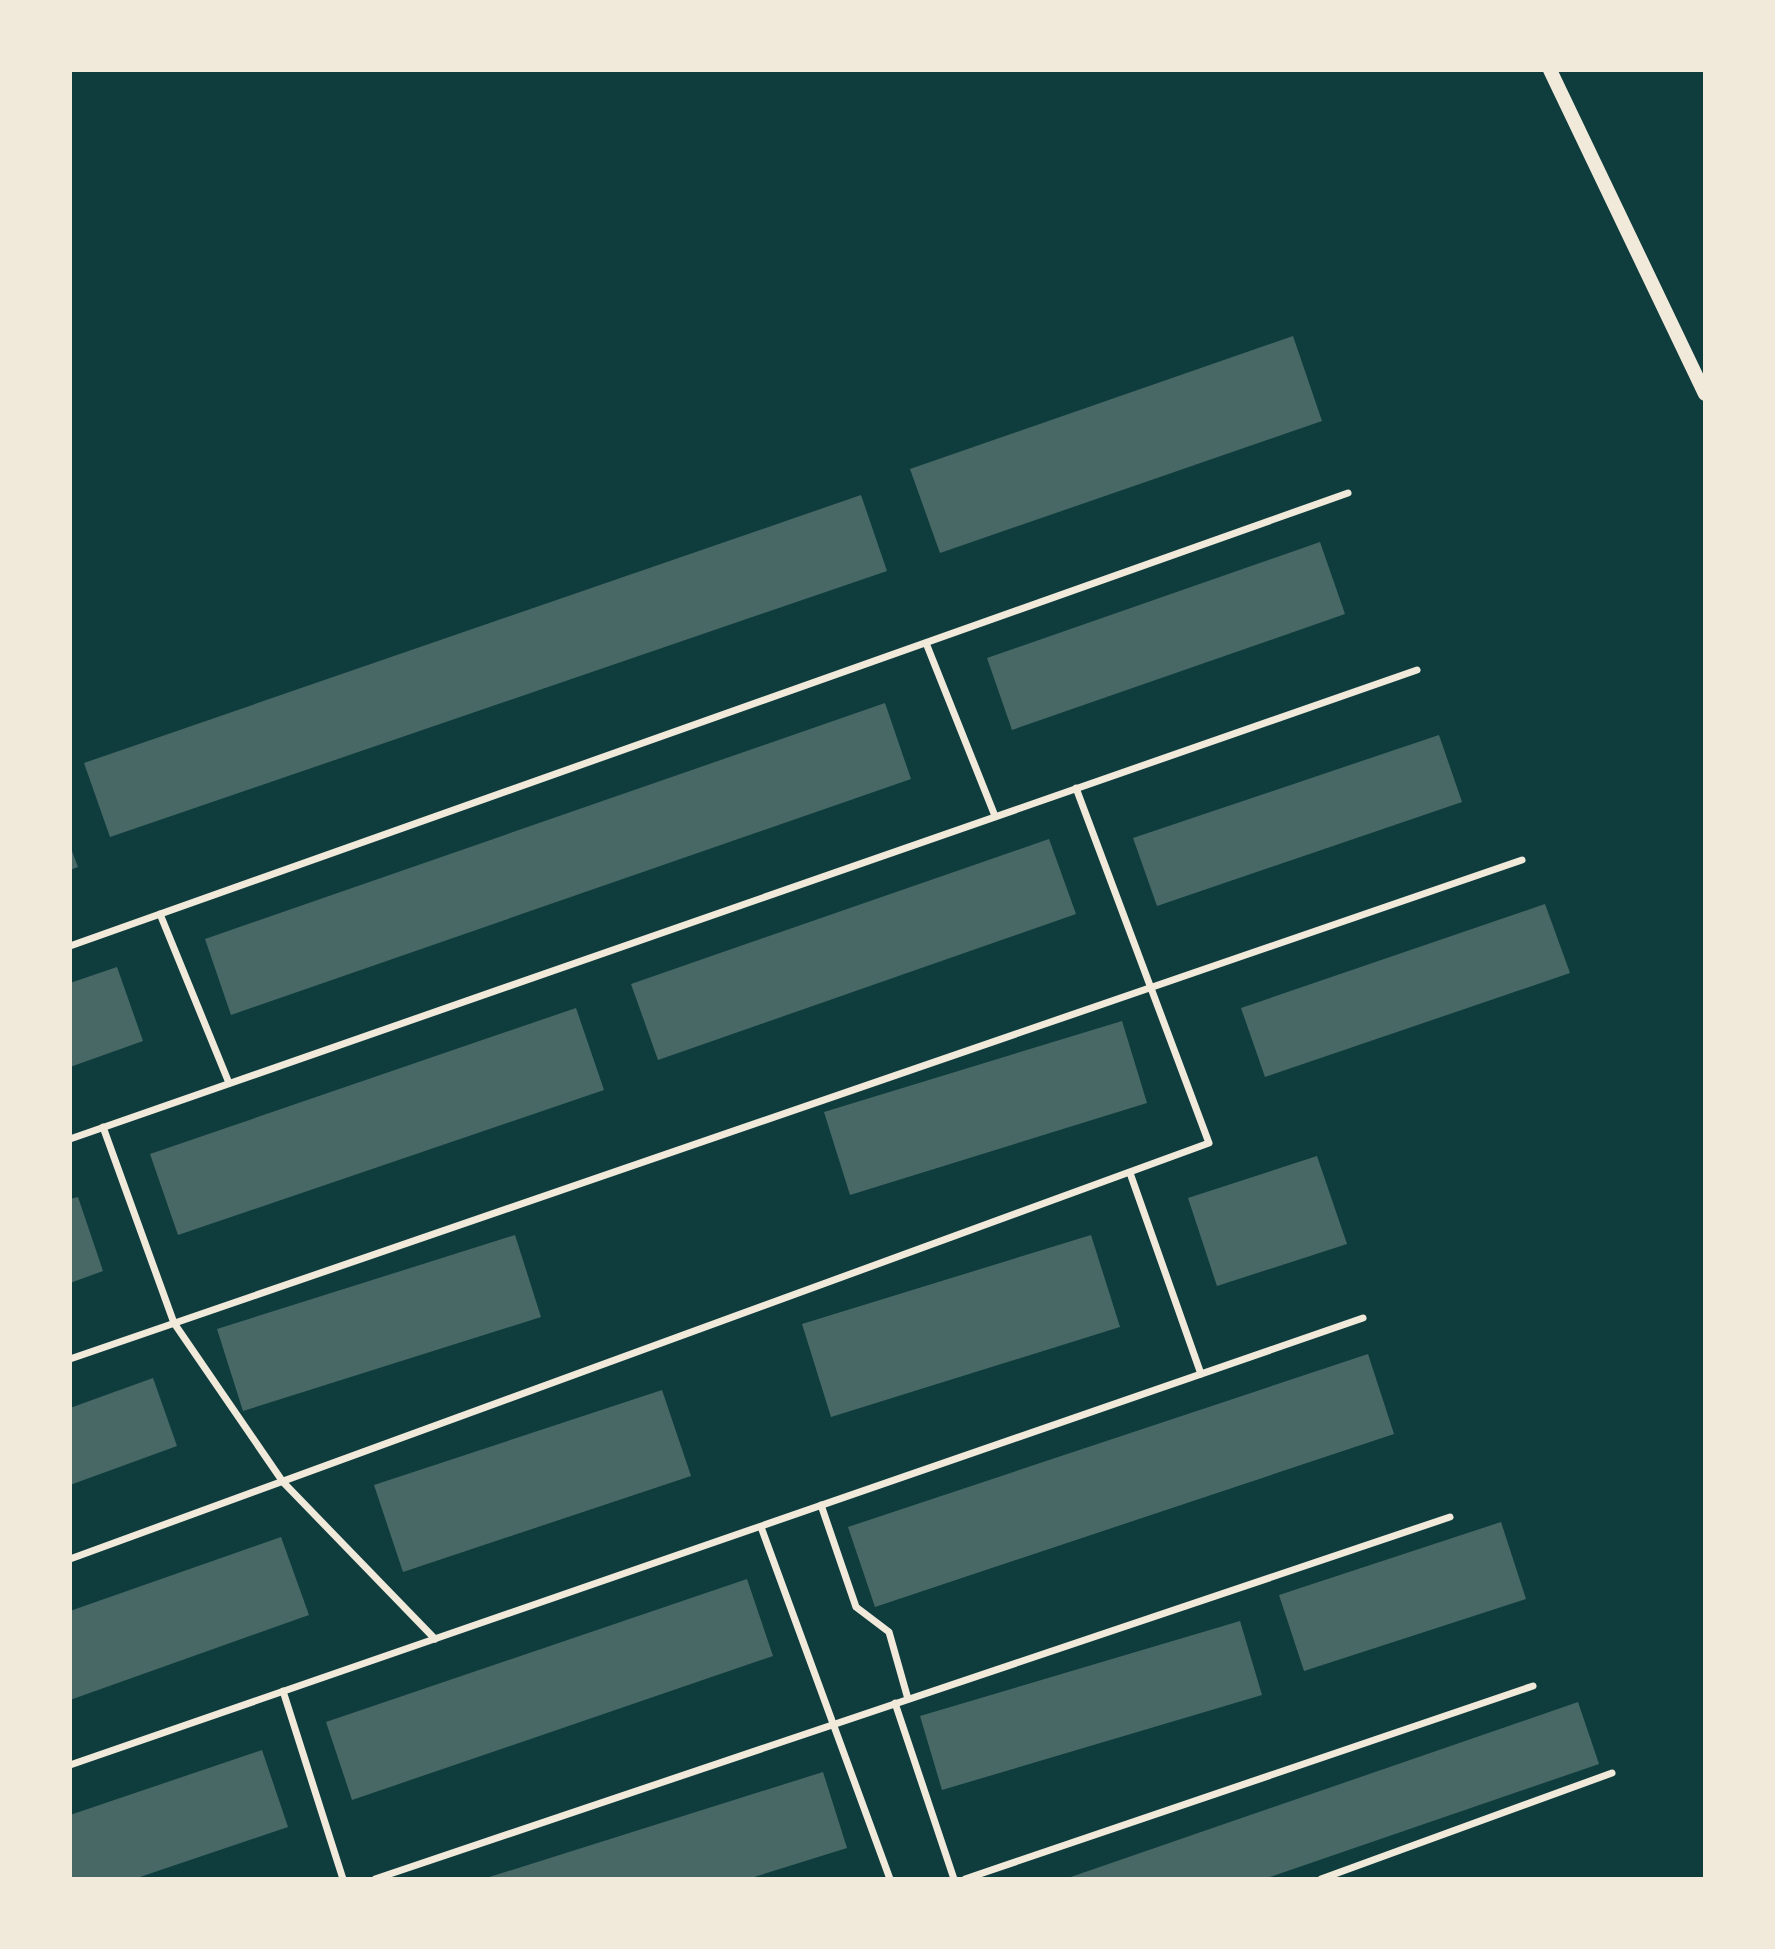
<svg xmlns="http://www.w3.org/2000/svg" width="1775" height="1949" viewBox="0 0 1775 1949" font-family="Inter,sans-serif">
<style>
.building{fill:#486865}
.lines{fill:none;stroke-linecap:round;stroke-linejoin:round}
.minor{stroke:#f1e9da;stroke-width:7}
.secondary{stroke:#f1e9da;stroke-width:14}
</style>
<rect width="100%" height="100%" fill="#0f3d3e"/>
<!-- building -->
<g class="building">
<path d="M1293 336 1322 421 940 553 910 469Z"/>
<path d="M861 495 887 571 110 837 84 763Z"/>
<path d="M1320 542 1345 614 1012 730 987 658Z"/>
<path d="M885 703 911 779 231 1015 205 939Z"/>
<path d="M1439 735 1462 802 1157 906 1133 838Z"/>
<path d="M1049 839 1076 914 658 1060 631 984Z"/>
<path d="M70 846 78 867 70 870Z"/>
<path d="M1545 904 1570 973 1265 1077 1241 1008Z"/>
<path d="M117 967 143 1041 70 1067V983Z"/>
<path d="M576 1008 604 1090 178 1235 150 1154Z"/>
<path d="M1122 1021 1147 1103 850 1195 824 1112Z"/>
<path d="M1317 1156 1347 1244 1217 1286 1188 1198Z"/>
<path d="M78 1197 103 1271 70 1283V1199Z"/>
<path d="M515 1235 541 1317 243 1411 217 1329Z"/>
<path d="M1091 1235 1120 1327 831 1417 802 1324Z"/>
<path d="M1368 1354 1394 1434 875 1607 848 1527Z"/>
<path d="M153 1378 177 1446 70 1485V1408Z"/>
<path d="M662 1390 691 1476 403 1572 374 1485Z"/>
<path d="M1501 1522 1526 1599 1304 1671 1279 1595Z"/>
<path d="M281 1537 309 1615 70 1700V1611Z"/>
<path d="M747 1579 773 1656 352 1800 326 1722Z"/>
<path d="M1240 1621 1262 1695 942 1790 920 1716Z"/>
<path d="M1578 1702 1599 1764 1264 1879H1065Z"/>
<path d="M262 1750 288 1827 134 1879H70V1815Z"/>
<path d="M823 1772 847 1848 748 1879H483Z"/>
</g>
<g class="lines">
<!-- minor -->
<g class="minor">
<path d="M926 643 995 816"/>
<path d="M160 914 229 1083"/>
<path d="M70 946 1348 493"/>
<path d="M103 1127 174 1323 283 1482 435 1639"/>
<path d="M70 1139 1417 670"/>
<path d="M1130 1173 1201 1374"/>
<path d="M70 1359 1522 860"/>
<path d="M821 1505 856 1607 889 1632 908 1699"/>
<path d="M761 1527 890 1879"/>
<path d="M70 1559 1209 1143 1076 788"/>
<path d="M283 1691 343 1879"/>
<path d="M895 1703 954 1879"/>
<path d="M70 1765 1363 1318"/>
<path d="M375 1879 1450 1517"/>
<path d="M965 1879 1533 1686"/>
<path d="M1321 1879 1612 1773"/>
</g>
<!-- secondary -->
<path class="secondary" d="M1550 70 1705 394"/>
</g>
<!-- border -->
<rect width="1775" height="1949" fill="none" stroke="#f1e9da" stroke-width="144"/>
</svg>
